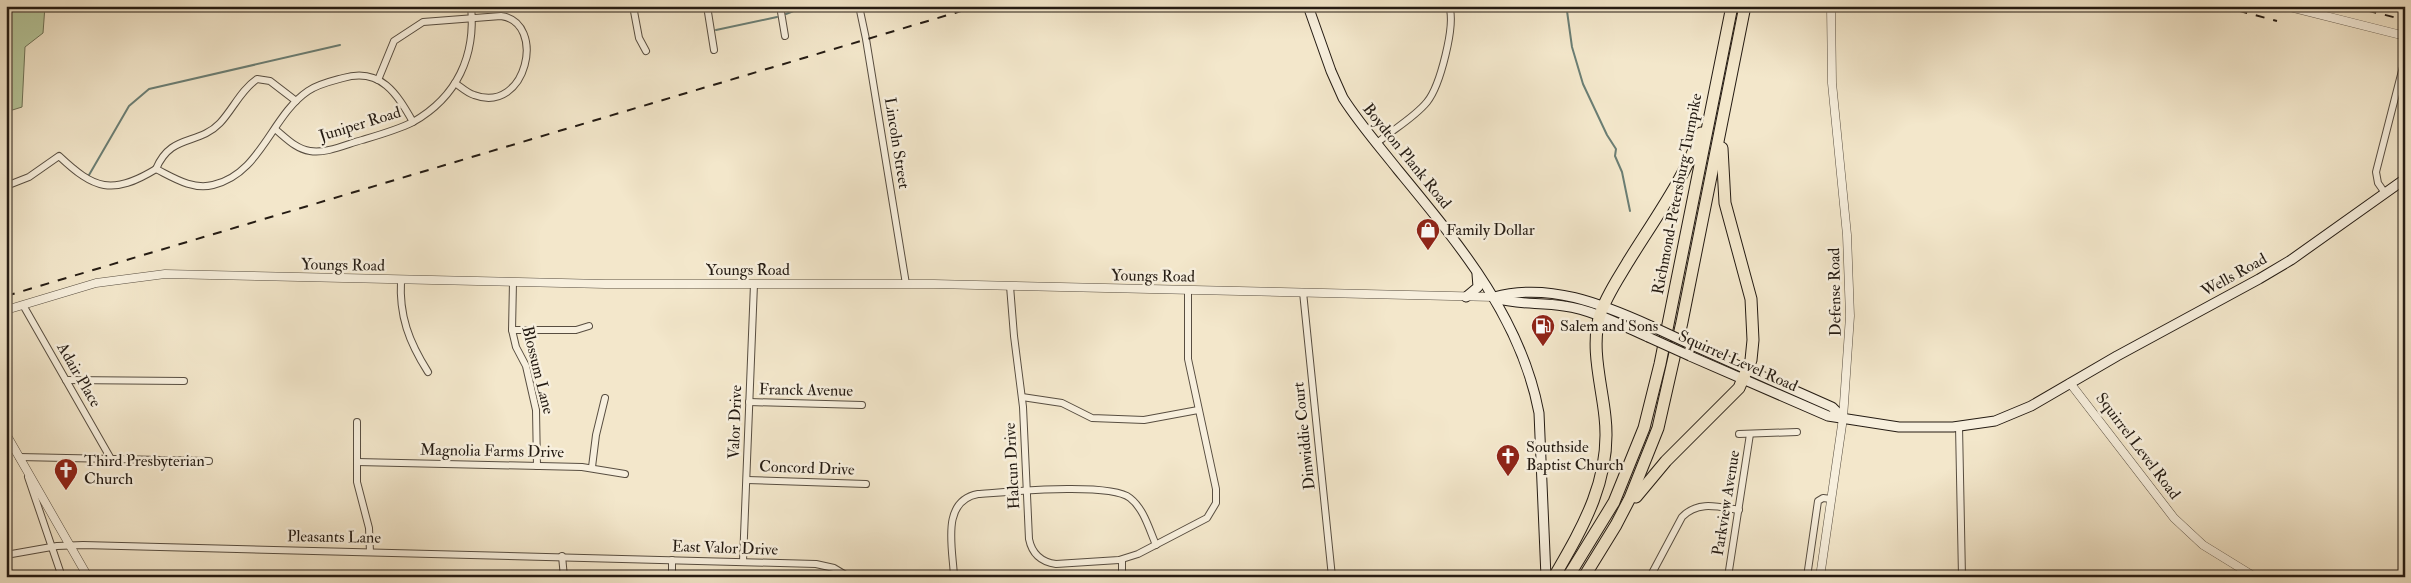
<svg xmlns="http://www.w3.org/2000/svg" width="2411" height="583" viewBox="0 0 2411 583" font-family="'IM FELL Double Pica',serif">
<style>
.green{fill:#b6c79b;stroke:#6d7157}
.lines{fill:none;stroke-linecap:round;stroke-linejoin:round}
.stream{stroke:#6b7e74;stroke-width:2}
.minor-casing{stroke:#584e41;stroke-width:8}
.tertiary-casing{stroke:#584e41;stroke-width:9}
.secondary-casing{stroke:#241b13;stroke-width:11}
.motorway-casing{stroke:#241b13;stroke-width:13}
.minor{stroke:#f7efdd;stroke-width:6}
.tertiary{stroke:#f7efdd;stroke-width:8}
.secondary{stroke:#f7efdd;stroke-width:9}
.motorway{stroke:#f3e7cb;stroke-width:11}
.rail{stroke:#241b13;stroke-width:2;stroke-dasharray:9 9;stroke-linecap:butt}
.secondary-bridge-casing{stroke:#241b13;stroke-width:11;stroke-linecap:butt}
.secondary-bridge{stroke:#f7efdd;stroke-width:9}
.labels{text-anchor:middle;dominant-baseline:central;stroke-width:5;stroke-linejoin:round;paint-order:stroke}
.street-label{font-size:16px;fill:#241b13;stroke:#f7efdd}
.poi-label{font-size:16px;fill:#241b13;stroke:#f7efdd;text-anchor:start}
</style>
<rect width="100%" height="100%" fill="#f3e7cb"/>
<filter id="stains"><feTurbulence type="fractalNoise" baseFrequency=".004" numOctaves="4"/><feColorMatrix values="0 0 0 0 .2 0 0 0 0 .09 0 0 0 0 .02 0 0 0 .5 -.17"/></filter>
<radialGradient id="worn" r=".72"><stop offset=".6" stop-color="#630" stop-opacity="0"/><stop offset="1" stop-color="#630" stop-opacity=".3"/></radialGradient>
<!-- green -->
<path class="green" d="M6 6H45L43 33 25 47 22 107 6 112Z"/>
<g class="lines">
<!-- stream -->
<g class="stream">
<path d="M1564 6 1567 11 1572 47 1583 84 1607 135 1616 149 1615 156 1622 172 1630 211"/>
<path d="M786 14 806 6"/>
<path d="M716 30 777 17"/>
<path d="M89 175 129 106 149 89 340 45"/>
</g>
<!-- minor casing -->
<g class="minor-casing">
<g id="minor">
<path d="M633 6 639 38 646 51"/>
<path d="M707 6 714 50"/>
<path d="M780 6 785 36"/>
<path d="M859 6 866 39 906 284"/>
<path d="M378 80 394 41 423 22 501 16C547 22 527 115 474 95 467 93 461 87 455 83"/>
<path d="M275 129C286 138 296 149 310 151 326 154 347 144 362 140 379 135 397 130 413 122 457 97 476 56 471 6"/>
<path d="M1377 143C1392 130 1414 118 1427 102 1440 86 1456 25 1449 6"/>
<path d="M156 169C174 178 192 190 213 185 261 174 271 116 308 91 318 84 332 81 343 78 381 67 397 94 413 122"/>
<path d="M156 169C171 133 198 146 220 123 233 109 241 90 257 79L270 81 296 101"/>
<path d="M6 186 29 177 59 156C94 189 112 196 156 169"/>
<path d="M2385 193 2378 183 2376 172 2405 59"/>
<path d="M401 280C399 316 409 342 428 372"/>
<path d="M513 282 512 330 516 347 526 366 536 410 537 466"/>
<path d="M1010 286 1014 336 1023 407 1029 539C1032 554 1041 562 1056 564L1119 560 1138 554 1207 518 1216 503V489L1188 359V290"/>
<path d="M1303 292 1332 577"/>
<path d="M23 305 111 459"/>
<path d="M512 330H576L589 326"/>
<path d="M66 380 184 381"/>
<path d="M1022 397 1062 403 1092 418 1144 420 1198 410"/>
<path d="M749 402 862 405"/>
<path d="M357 422V482L369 528 370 552"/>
<path d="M1959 426 1962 577"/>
<path d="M1739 434 1797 432"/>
<path d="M19 457 209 461"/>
<path d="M357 462 582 467 625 474"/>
<path d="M592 467 596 435 605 398"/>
<path d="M28 477 62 577"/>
<path d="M747 480 866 484"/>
<path d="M6 555 57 546 83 545 816 564 834 568 849 577"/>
<path d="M562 556 564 577"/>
<path d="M1122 560V577"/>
<path d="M743 561 754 284"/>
<path d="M672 577V560"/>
<path d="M954 577C953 549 940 501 978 494 1007 492 1110 482 1130 498 1144 509 1149 529 1156 545"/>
<path d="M1650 577 1682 517C1698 500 1719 507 1739 510"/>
<path d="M1728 577 1750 434"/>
<path d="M1807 577 1818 501 1823 498 1831 499"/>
</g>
</g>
<!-- tertiary casing -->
<g class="tertiary-casing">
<g id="tertiary">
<path d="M2286 6 2405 36"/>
<path d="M6 310 96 283 165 274 605 284H934L1494 297"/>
<path d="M2070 383 2174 518 2203 545 2255 577"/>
<path d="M6 434 88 577"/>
<path d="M1820 577 1843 418 1850 316 1847 235 1832 83 1831 6"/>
</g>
</g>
<!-- secondary casing -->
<g class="secondary-casing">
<g id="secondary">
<path d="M1308 6 1331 71 1343 98C1359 123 1379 146 1398 170 1458 243 1521 317 1539 413L1546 577"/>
<path d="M1466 297 1478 287 1477 274"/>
<path d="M1494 297C1549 282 1602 304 1651 326"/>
<path d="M1495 298C1517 305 1540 302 1564 306 1593 310 1621 325 1648 337"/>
<path d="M1692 345 1832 407 1843 418"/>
<path d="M1690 356 1828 416 1899 427H1953L1995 421 2031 406 2117 356 2259 279 2291 260 2405 179"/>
</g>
</g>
<!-- motorway casing -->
<g class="motorway-casing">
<g id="motorway">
<path d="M1636 497 1666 461 1739 388 1751 360 1753 340 1751 299 1725 203 1722 148"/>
<path d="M1554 577C1583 527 1612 478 1605 417 1602 386 1590 347 1600 315 1606 296 1618 279 1628 262 1654 220 1684 179 1701 133"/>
<path d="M1568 577 1614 502 1644 428 1660 364 1732 6"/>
<path d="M1584 577 1616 525 1630 498 1658 428 1682 322 1745 6"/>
</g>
</g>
<!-- minor -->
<use href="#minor" class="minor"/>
<!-- tertiary -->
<use href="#tertiary" class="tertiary"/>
<!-- secondary -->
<use href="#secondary" class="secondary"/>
<!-- motorway -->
<use href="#motorway" class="motorway"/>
<!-- rail -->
<g class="rail">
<path d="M2221 6 2277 21"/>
<path d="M2350 6 2405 20"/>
<path d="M2389 6 2405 10"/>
<path d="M6 296 978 6"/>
</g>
<!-- secondary-bridge casing -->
<g class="secondary-bridge-casing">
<g id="secondary-bridge">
<path d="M1651 326 1692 345"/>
<path d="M1648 337 1690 356"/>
</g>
</g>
<!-- secondary-bridge -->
<use href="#secondary-bridge" class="secondary-bridge"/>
</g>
<!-- icons -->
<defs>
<g id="shop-pin" transform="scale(1.25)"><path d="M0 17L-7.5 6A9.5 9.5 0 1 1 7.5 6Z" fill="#8f2418" stroke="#f7efdd"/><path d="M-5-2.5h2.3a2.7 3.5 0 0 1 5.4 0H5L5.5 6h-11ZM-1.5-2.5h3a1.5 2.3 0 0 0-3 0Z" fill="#fff"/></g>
<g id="fuel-pin" transform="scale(1.25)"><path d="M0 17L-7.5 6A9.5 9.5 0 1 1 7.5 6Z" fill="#8f2418" stroke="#f7efdd"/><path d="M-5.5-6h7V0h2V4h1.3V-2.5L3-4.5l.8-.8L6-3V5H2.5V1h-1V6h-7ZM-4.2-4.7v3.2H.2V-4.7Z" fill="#fff"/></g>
<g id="church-pin" transform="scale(1.25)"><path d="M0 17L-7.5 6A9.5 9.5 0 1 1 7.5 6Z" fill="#8f2418" stroke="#f7efdd"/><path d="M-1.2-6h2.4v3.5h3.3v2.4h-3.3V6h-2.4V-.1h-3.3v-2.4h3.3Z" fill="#fff"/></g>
</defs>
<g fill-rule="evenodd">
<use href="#shop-pin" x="1428" y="230"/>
<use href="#fuel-pin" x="1543" y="326"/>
<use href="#church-pin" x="1508" y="456"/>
<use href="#church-pin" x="66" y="470"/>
</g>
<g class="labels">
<!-- street labels -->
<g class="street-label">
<text transform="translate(360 124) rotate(-17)">Juniper Road</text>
<text transform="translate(897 143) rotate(81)">Lincoln Street</text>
<text transform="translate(1407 156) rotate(51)">Boydton Plank Road</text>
<text transform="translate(1677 194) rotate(-79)">Richmond-Petersburg Turnpike</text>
<text transform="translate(343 265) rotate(1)">Youngs Road</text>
<text x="748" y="270">Youngs Road</text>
<text transform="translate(2234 275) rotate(-29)">Wells Road</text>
<text transform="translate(1153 276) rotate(1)">Youngs Road</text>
<text transform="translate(1835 292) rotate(-91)">Defense Road</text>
<text transform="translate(1738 361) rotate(24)">Squirrel Level Road</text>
<text transform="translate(538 370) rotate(76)">Blossum Lane</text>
<text transform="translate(79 375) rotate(60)">Adair Place</text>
<text transform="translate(806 390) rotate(1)">Franck Avenue</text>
<text transform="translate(735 422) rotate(-88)">Valor Drive</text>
<text transform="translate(1304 436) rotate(-96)">Dinwiddie Court</text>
<text transform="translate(2138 446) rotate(53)">Squirrel Level Road</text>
<text transform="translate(492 451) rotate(1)">Magnolia Farms Drive</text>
<text transform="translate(1012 466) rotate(-93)">Halcun Drive</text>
<text transform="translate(807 468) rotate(2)">Concord Drive</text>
<text transform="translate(1726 503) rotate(-81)">Parkview Avenue</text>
<text transform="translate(334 537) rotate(1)">Pleasants Lane</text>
<text transform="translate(725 548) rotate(2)">East Valor Drive</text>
</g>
<!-- poi labels -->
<g class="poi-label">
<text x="1446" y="230">Family Dollar</text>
<text x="1560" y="326">Salem and Sons</text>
<text x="1526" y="447">Southside<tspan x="1526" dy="18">Baptist Church</tspan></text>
<text x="84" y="461">Third Presbyterian<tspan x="84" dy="18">Church</tspan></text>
</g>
</g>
<!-- margin -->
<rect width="2411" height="583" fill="none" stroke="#f3e7cb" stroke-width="25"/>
<rect x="8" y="8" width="2396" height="568" fill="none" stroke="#241b13" stroke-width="2.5"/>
<rect x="12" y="12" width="2386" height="558" fill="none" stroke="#241b13"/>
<rect width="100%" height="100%" filter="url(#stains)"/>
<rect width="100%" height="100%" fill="url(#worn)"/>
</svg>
